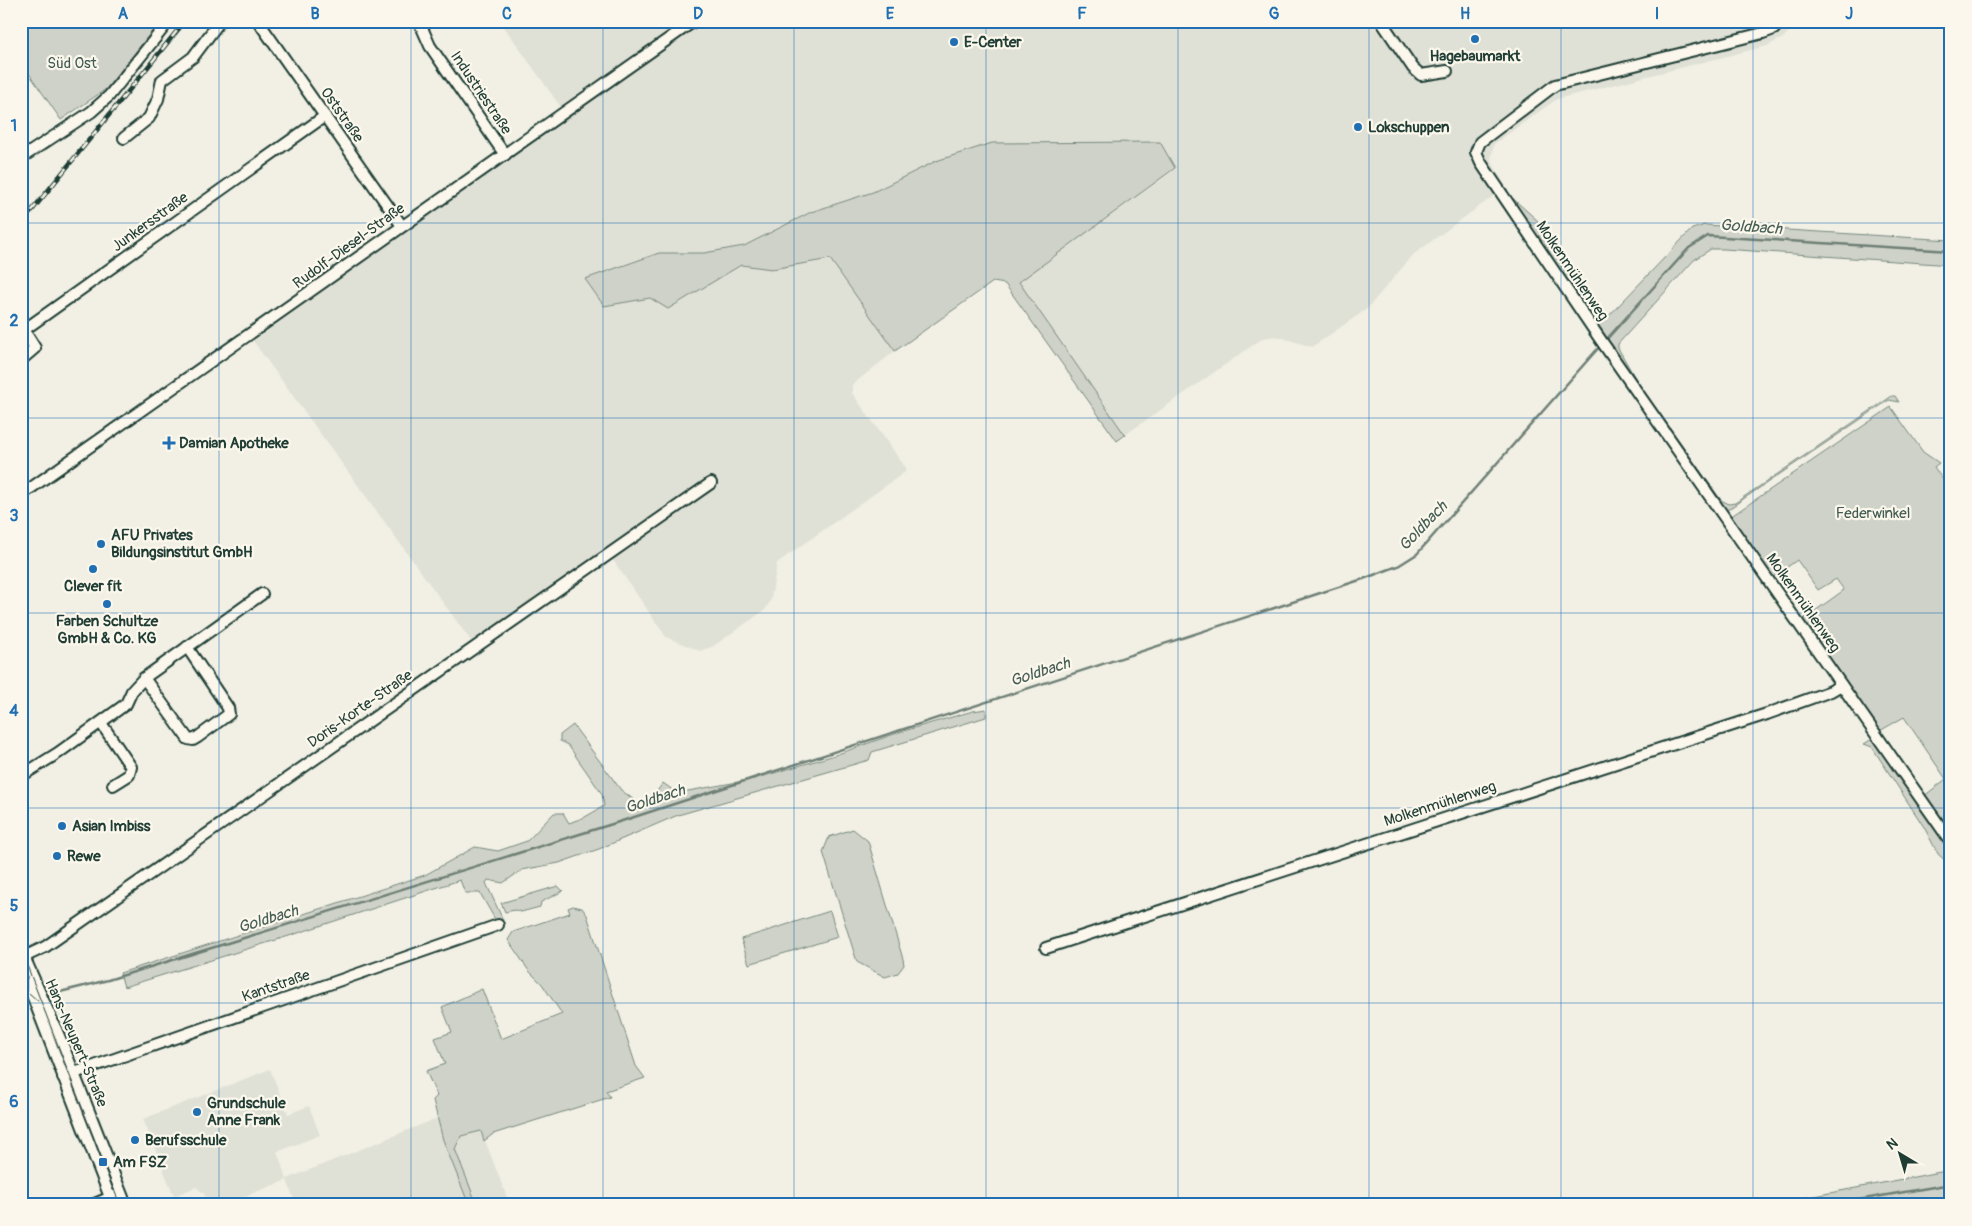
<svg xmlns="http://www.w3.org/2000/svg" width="1972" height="1226" viewBox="0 0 1972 1226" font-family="Pangolin,sans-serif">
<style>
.built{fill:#e0e1d6}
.green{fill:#cfd2c8;stroke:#77887e}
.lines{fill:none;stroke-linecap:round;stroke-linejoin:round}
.stream{stroke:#6e7f75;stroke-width:2.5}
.minor-casing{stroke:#1f3d34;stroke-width:14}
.minor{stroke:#fbf7ec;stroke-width:10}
.tram{stroke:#1f3d34;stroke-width:1}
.rail-casing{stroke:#1f3d34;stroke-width:4.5}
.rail{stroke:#fbf7ec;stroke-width:2.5;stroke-dasharray:8;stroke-linecap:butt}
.grid{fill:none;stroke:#1f6fb2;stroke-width:1;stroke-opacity:0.55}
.poi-dot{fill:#1f6fb2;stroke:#fbf7ec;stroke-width:2}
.labels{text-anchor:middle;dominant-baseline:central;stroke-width:4.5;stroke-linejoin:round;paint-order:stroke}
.poi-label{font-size:15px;font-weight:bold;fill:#1f3d34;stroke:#fbf7ec;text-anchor:start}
.park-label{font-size:15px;fill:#425b52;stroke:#fbf7ec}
.street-label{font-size:15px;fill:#1f3d34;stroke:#fbf7ec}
.water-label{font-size:16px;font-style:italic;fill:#465e55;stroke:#fbf7ec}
.neatline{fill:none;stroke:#1f6fb2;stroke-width:2}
.grid-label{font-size:16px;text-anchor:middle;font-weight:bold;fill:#1f6fb2}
</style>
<rect width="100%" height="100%" fill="#f2f0e5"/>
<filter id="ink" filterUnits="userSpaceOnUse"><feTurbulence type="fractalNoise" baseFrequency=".02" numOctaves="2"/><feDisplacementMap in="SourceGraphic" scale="10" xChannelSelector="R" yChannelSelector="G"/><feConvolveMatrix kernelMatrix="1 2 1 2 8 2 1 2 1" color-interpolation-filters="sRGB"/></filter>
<g filter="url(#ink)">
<!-- built -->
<g class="built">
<path d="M500 21H1799L1783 38 1767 46 1557 99 1494 144 1491 160 1506 187 1414 254 1367 309 1312 347 1276 336 1263 338 1125 435 1018 282 1175 169 936 161 873 192 811 212 744 246 704 253H659L585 279 604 306 651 298 668 309 741 265 772 269 830 259 895 351 857 381 852 385V393L906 468 905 472 777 563 771 600 765 610 712 647 700 651 666 637 613 560 601 555 552 591 471 641 253 341 567 116Z"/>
<path d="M270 1069 288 1114 309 1106 320 1135 277 1152 287 1179 445 1115 456 1146 461 1136 481 1130 510 1205H296L287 1180 222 1205H209L204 1194 196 1187 174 1196 143 1119Z"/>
</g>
<!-- green -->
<g class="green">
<path d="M21 21H160L106 89 61 120 21 62Z"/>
<path d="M1160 142 1175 168 1019 282 1125 435 1117 441 1005 284 993 282 895 351 830 259 772 269 741 265 668 309 650 298 604 306 585 279 659 253H704L744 246 811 212 873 192 936 161 992 143Z"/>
<path d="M1506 187 1509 195 1538 221 1562 267 1601 324 1692 229 1705 225 1951 240V265L1724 249H1711L1695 259 1618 344V348L1637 381 1721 500 1729 504 1735 503 1892 396H1895L1899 402 1889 400 1727 510 1722 507 1565 281 1553 260 1502 191Z"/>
<path d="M1891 407 1923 452 1939 463 1934 467 1951 491V837L1923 797 1946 779 1904 717 1878 732 1801 621 1844 590 1836 579 1818 590 1797 560 1772 578 1730 517Z"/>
<path d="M986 709V717L872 752 869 760 678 815 599 849 559 863 522 870 503 883 488 880 486 883 503 920 496 921 480 893H465L460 880 289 936 124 987 120 973 425 875 475 847 498 851 527 841 554 813H563L569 823 585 817 604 806 602 794 568 745 560 741V735L573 725 621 790 642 806 652 798 663 783 677 793 754 779 835 755 900 732 973 711Z"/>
<path d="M1872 739 1951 847V866L1938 854 1924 827 1872 747 1864 744Z"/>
<path d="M853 829 868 841 903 959 904 965 898 973 885 977 857 962 823 852 829 837Z"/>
<path d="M558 886 563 891 541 902 540 907 521 912 515 910 505 912 501 903Z"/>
<path d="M573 906 582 908 587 915 636 1066 645 1078 606 1091 610 1097 493 1134 484 1141 481 1131 461 1136 455 1149 477 1205H469L443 1140 433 1100 437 1096 426 1071 445 1064 435 1038 452 1032 442 1007 482 989 501 1039 562 1014 542 984 529 971 508 940 513 932 570 913 568 908Z"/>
<path d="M830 911 838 937 749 964 741 939Z"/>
<path d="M1951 1170V1205H1766Z"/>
</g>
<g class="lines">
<!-- stream -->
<g class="stream">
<path d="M1605 341 1689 248 1708 236 1951 251"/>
<path d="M44 996 108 980 622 821 1363 579 1398 566 1417 554 1601 345"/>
<path d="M21 1003 32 999"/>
<path d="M1829 1205 1951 1184"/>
</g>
<!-- minor casing -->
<g class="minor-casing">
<g id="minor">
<path d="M258 21 402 226"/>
<path d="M419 21 430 46 505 155"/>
<path d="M1381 21 1413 68 1421 75 1447 71"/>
<path d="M1781 21 1774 29 1763 33 1555 85 1480 142 1476 152 1481 163 1600 339 1951 842"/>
<path d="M124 138 149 118 158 99 162 80 193 57 220 21"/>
<path d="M21 158 91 112 109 96 169 21"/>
<path d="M21 360 35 348 25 332 28 327 325 116"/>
<path d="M21 495 694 21"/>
<path d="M144 678 188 739 193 740 198 737 229 714 228 708 187 647"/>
<path d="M101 723 131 767 129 775 113 785"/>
<path d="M21 776 58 753 126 704 132 691 144 678 262 594"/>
<path d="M1046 948 1767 714 1831 691 1841 685"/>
<path d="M22 952 62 1043 126 1205"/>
<path d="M24 957 45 947 711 483"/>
<path d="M32 980V995L113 1205"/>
<path d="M63 1077 498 925"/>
<path d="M92 1205 116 1195"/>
</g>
</g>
<!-- minor -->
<use href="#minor" class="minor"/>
<!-- tram -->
<g class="tram">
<path d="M21 950 120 1205"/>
<path d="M21 986 38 1001"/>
</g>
<!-- rail casing -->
<g class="rail-casing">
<path id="rail" d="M21 224 185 21"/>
</g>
<!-- rail -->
<use href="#rail" class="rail"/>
</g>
</g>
<!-- grid -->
<path class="grid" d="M219 21V1205M411 21V1205M603 21V1205M794 21V1205M986 21V1205M1178 21V1205M1369 21V1205M1561 21V1205M1753 21V1205M21 223H1951M21 418H1951M21 613H1951M21 808H1951M21 1003H1951"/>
<!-- markers -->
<g class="poi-dot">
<circle cx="1475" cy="39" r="5"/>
<circle cx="954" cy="42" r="5"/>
<circle cx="1358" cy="127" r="5"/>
<path d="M166.5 435.5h5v5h5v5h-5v5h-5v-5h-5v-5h5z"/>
<circle cx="101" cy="544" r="5"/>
<circle cx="93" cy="569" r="5"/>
<circle cx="107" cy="604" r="5"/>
<circle cx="62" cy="826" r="5"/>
<circle cx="57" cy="856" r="5"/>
<circle cx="197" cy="1112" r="5"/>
<circle cx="135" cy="1140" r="5"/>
<rect x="98" y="1157" width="10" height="10" rx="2.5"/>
</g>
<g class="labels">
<!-- poi labels -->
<g class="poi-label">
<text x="964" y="42">E-Center</text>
<text x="1475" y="56" text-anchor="middle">Hagebaumarkt</text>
<text x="1368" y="127">Lokschuppen</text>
<text x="179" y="443">Damian Apotheke</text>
<text x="111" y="535">AFU Privates<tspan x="111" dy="17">Bildungsinstitut GmbH</tspan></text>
<text x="93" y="586" text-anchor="middle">Clever fit</text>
<text x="107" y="621" text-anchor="middle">Farben Schultze<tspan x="107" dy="17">GmbH &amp; Co. KG</tspan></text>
<text x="72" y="826">Asian Imbiss</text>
<text x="67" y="856">Rewe</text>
<text x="207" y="1103">Grundschule<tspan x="207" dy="17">Anne Frank</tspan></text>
<text x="145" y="1140">Berufsschule</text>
<text x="113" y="1162">Am FSZ</text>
</g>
<!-- park labels -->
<g class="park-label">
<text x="72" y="63">Süd Ost</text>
<text x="1873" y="513">Federwinkel</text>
</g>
<!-- street labels -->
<g class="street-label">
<text transform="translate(481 93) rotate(56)">Industriestraße</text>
<text transform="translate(342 115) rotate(55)">Oststraße</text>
<text transform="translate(150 222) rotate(-36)">Junkersstraße</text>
<text transform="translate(349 246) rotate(-36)">Rudolf-Diesel-Straße</text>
<text transform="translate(1572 271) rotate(56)">Molkenmühlenweg</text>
<text transform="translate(1803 603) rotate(55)">Molkenmühlenweg</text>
<text transform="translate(360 709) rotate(-35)">Doris-Korte-Straße</text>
<text transform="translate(1440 804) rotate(-18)">Molkenmühlenweg</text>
<text transform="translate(276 986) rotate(-19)">Kantstraße</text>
<text transform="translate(76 1043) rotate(67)">Hans-Neupert-Straße</text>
</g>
<!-- water labels -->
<g class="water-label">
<text transform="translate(1751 227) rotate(4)">Goldbach</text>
<text transform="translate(1423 526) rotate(-46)">Goldbach</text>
<text transform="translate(1040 672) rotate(-18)">Goldbach</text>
<text transform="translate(655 799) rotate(-18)">Goldbach</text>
<text transform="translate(268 919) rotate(-17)">Goldbach</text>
</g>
</g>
<!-- margin -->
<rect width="1972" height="1226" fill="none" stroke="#fbf7ec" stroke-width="55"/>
<!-- north arrow -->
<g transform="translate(1900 1154) rotate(322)" stroke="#fbf7ec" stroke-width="4" paint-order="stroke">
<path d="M0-4L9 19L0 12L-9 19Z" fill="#1f3d34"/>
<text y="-8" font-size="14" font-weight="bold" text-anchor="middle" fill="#1f3d34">N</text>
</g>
<rect x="28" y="28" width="1916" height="1170" class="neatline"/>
<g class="grid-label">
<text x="123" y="19">A</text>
<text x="315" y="19">B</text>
<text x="507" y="19">C</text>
<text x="698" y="19">D</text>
<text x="890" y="19">E</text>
<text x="1082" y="19">F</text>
<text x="1274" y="19">G</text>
<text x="1465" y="19">H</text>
<text x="1657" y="19">I</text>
<text x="1849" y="19">J</text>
<text x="14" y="131">1</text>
<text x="14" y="326">2</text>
<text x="14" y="521">3</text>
<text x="14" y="716">4</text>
<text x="14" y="911">5</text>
<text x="14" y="1107">6</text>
</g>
</svg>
